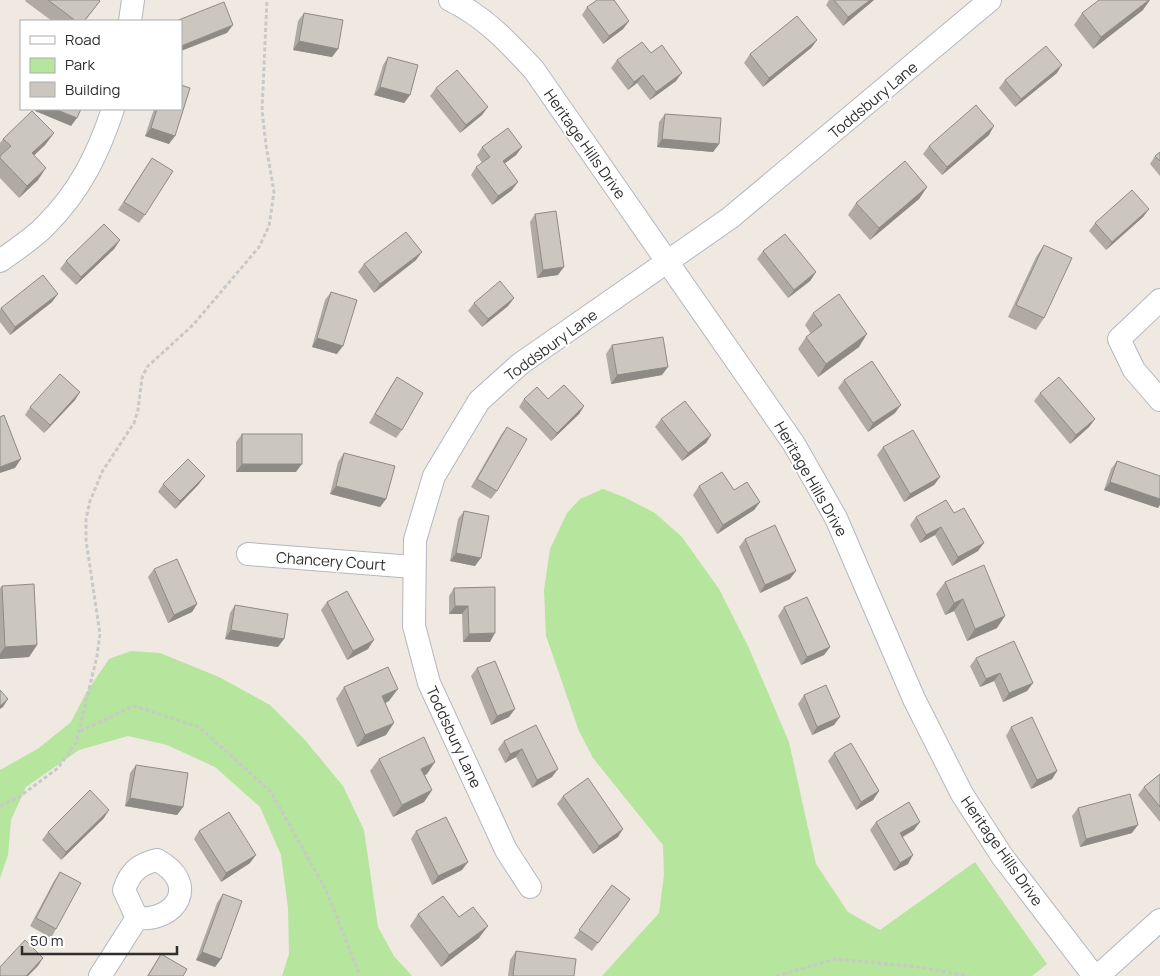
<svg xmlns="http://www.w3.org/2000/svg" width="1160" height="976" viewBox="0 0 1160 976" font-family="Manrope,sans-serif">
<style>
.green{fill:#b6e59e}
.lines{fill:none;stroke-linecap:round;stroke-linejoin:round}
.street-casing{stroke:#b4b7c1;stroke-width:24}
.path{stroke:#c9c9c9;stroke-width:3;stroke-dasharray:4 2.5;stroke-linecap:butt}
.street{stroke:#fff;stroke-width:22}
.wall{fill:#afaba4}
.shaded-wall{fill:#8e8b86}
.building{fill:#cbc7bf;stroke:#8e8b86}
.labels{text-anchor:middle;dominant-baseline:central;stroke-width:4;stroke-linejoin:round;paint-order:stroke}
.street-label{font-size:15px;fill:#2e2e2e;stroke:#fff}
</style>
<rect width="100%" height="100%" fill="#efe9e1"/>
<!-- green -->
<g class="green">
<path d="M603 489 624 497 655 513 682 537 719 589 748 646 789 742 816 864 848 912 880 930 975 862 1047 964 1032 976H602L659 913 664 875 663 845 593 758 579 731 546 636 544 590 550 549 567 513 580 499Z"/>
<path d="M131 651 160 653 219 677 270 705 305 740 343 786 364 830 378 927 394 956 412 976H282L289 954 288 908 281 855 260 807 215 767 167 745 128 736 79 750 26 787 11 820 8 855 0 878V770L39 748 71 722 86 693 109 659Z"/>
</g>
<g class="lines">
<!-- street casing -->
<g class="street-casing">
<g id="street">
<path d="M450 0C484 16 509 43 534 70L794 444 836 518 914 699 962 794 1002 856 1094 976"/>
<path d="M130 21 133 0"/>
<path d="M0 261C15 250 33 239 46 225 80 191 98 154 113 109"/>
<path d="M1160 300 1119 339 1134 370 1160 400"/>
<path d="M248 554 413 567"/>
<path d="M157 860C200 883 177 922 137 918L124 890C130 872 139 864 157 860Z"/>
<path d="M530 887 506 850 429 683 414 626 415 540 434 476 479 401 520 364 730 218 990 0"/>
<path d="M100 976 137 918"/>
<path d="M1098 976 1160 920"/>
</g>
</g>
<!-- path -->
<g class="path">
<path d="M80 731 134 706 199 727 271 792 326 890 360 976"/>
<path d="M0 806 19 797 58 768 76 743 97 656 100 634 86 540V519L90 501 102 472 134 423 138 410 142 378 147 367 193 325 259 247 269 226 274 192 266 145 262 110 267 0"/>
<path d="M776 976 836 959 918 967 969 976"/>
</g>
<!-- street -->
<use href="#street" class="street"/>
</g>
<!-- wall -->
<g class="wall">
<path d="M26 0H99L100 1 85 21H52L25 1Z"/>
<path d="M829 0H874L843 26 826 5Z"/>
<path d="M587 7 629 21 623 29 603 44 582 15Z"/>
<path d="M1143 10 1093 49 1074 25 1082 13Z"/>
<path d="M304 13 338 49 332 57 293 50 298 21Z"/>
<path d="M817 40 811 48 763 87 744 63 750 54Z"/>
<path d="M651 53 676 81 650 100 637 83 628 90 611 68 617 60Z"/>
<path d="M388 57 410 95 404 103 374 95 383 65Z"/>
<path d="M1057 73 1015 107 999 88 1005 80Z"/>
<path d="M436 88 482 115 460 133 430 96Z"/>
<path d="M154 109H181L169 144 145 136Z"/>
<path d="M665 114 719 144 713 152 657 147 659 122Z"/>
<path d="M54 133 45 145 34 155 38 180 19 198 0 178V143L3 139Z"/>
<path d="M989 135 942 175 923 154 929 146Z"/>
<path d="M482 147H522L516 155 504 164 512 190 492 205 471 175 476 167 482 163 477 155Z"/>
<path d="M1160 152V176L1150 164 1155 156Z"/>
<path d="M152 158 145 215 139 223 118 210Z"/>
<path d="M927 187 919 199 870 240 848 215 856 203Z"/>
<path d="M1149 209 1143 217 1106 250 1089 231 1095 223Z"/>
<path d="M535 214 558 275 537 278 530 222Z"/>
<path d="M120 240 114 249 76 285 60 269 66 261Z"/>
<path d="M1044 245V318L1036 330 1008 317 1036 257Z"/>
<path d="M763 251 816 272 810 281 788 298 757 259Z"/>
<path d="M416 260 374 293 358 272 364 264Z"/>
<path d="M331 292 337 354 312 347 325 300Z"/>
<path d="M514 298 508 306 482 327 468 311 474 303Z"/>
<path d="M52 302 10 335 0 322V310L1 308Z"/>
<path d="M813 313 859 347 818 377 798 349 806 337 811 334 805 325Z"/>
<path d="M612 345 662 375 611 384 606 354Z"/>
<path d="M397 377 402 430 396 438 369 423 391 386Z"/>
<path d="M844 380 895 413 868 432 838 388Z"/>
<path d="M80 392 75 400 44 433 25 415 30 407Z"/>
<path d="M1040 393 1095 419 1089 427 1070 444 1034 401Z"/>
<path d="M524 399 584 406 579 414 551 441 519 407Z"/>
<path d="M661 419 711 435 706 443 682 461 655 427Z"/>
<path d="M507 427 497 491 491 499 471 487 501 435Z"/>
<path d="M242 434 296 472H236V442Z"/>
<path d="M883 447 940 477 934 485 904 502 877 455Z"/>
<path d="M344 453 386 499 380 507 330 494 338 462Z"/>
<path d="M1117 461 1158 508 1104 490 1111 469Z"/>
<path d="M163 484H199L175 509 158 492Z"/>
<path d="M699 486 734 490 760 502 754 510 717 534 693 495Z"/>
<path d="M464 511 475 566 450 561 458 519Z"/>
<path d="M954 513 978 551 952 566 935 535 920 543 910 525 916 517Z"/>
<path d="M745 539 790 579 760 593 739 547Z"/>
<path d="M154 569 197 604 192 612 168 623 148 577Z"/>
<path d="M945 582 997 628 967 641 954 611 945 615 936 594Z"/>
<path d="M2 586 37 645 29 657 0 659V588Z"/>
<path d="M495 587 490 642H463L462 614H449V596L454 588Z"/>
<path d="M327 602 368 649 347 660 321 610Z"/>
<path d="M235 605 278 647 225 639 230 613Z"/>
<path d="M784 607 830 647 824 655 801 665 778 616Z"/>
<path d="M976 658 1033 683 1027 691 1003 702 994 681 980 687 970 666Z"/>
<path d="M477 668 509 717 491 725 471 676Z"/>
<path d="M344 687 389 701 386 703V735L357 747 336 699Z"/>
<path d="M804 695 834 725 812 735 798 704Z"/>
<path d="M536 725 552 777 532 788 516 757 505 763 498 749 504 741Z"/>
<path d="M1011 727 1057 771 1052 779 1031 789 1006 736Z"/>
<path d="M834 753 879 791 873 800 856 810 828 761Z"/>
<path d="M379 759 427 774 425 775 432 790 424 802 393 817 370 771Z"/>
<path d="M136 765 183 807 177 815 125 806 130 773Z"/>
<path d="M1160 774V822L1138 795 1144 787Z"/>
<path d="M563 796 618 837 593 854 557 804Z"/>
<path d="M1078 808 1132 833 1080 847 1072 816Z"/>
<path d="M104 818 61 860 42 840 48 832Z"/>
<path d="M876 822 914 830 903 837 908 864 894 871 870 830Z"/>
<path d="M199 831 250 863 221 882 194 839Z"/>
<path d="M416 831 462 870 432 885 411 839Z"/>
<path d="M60 872 56 929 51 938 30 926 54 881Z"/>
<path d="M612 885 630 899 592 951 574 938Z"/>
<path d="M223 894 221 959 215 967 196 960 217 903Z"/>
<path d="M418 914 459 917 479 938 441 967 410 926Z"/>
<path d="M516 951 574 976H508L510 960Z"/>
<path d="M161 954 183 976H147Z"/>
</g>
<!-- shaded-wall -->
<g class="shaded-wall">
<path d="M870 0H874L843 26 848 17Z"/>
<path d="M1149 0H1150L1143 10 1093 49 1101 37Z"/>
<path d="M629 21 623 29 603 44 609 36Z"/>
<path d="M233 25 227 33 181 51V46Z"/>
<path d="M817 40 811 48 763 87 769 78Z"/>
<path d="M299 41 338 49 332 57 293 50Z"/>
<path d="M1062 65 1057 73 1015 107 1021 99Z"/>
<path d="M682 73 676 81 650 100 656 92Z"/>
<path d="M643 75 637 83 628 90 634 82Z"/>
<path d="M380 87 410 95 404 103 374 95Z"/>
<path d="M488 107 482 115 460 133 466 125Z"/>
<path d="M36 109H55L77 118 71 126 35 111Z"/>
<path d="M994 126 989 135 942 175 947 167Z"/>
<path d="M151 128 175 136 169 144 145 136Z"/>
<path d="M54 133 45 145 24 165 32 153Z"/>
<path d="M662 139 719 144 713 152 657 147Z"/>
<path d="M522 147 516 155 497 169 503 161Z"/>
<path d="M46 168 38 180 19 198 27 186Z"/>
<path d="M518 182 512 190 492 205 498 196Z"/>
<path d="M927 187 919 199 870 240 879 228Z"/>
<path d="M1149 209 1143 217 1106 250 1112 242Z"/>
<path d="M120 240 114 249 76 285 81 277Z"/>
<path d="M422 252 416 260 374 293 380 284Z"/>
<path d="M564 267 558 275 537 278 543 270Z"/>
<path d="M816 272 810 281 788 298 794 290Z"/>
<path d="M58 294 52 302 10 335 15 327Z"/>
<path d="M514 298 508 306 482 327 488 319Z"/>
<path d="M867 334 859 347 818 377 826 364Z"/>
<path d="M317 338 343 346 337 354 312 347Z"/>
<path d="M668 367 662 375 611 384 617 375Z"/>
<path d="M80 392 75 400 44 433 50 425Z"/>
<path d="M901 405 895 413 868 432 873 423Z"/>
<path d="M584 406 579 414 551 441 557 433Z"/>
<path d="M1095 419 1089 427 1070 444 1076 435Z"/>
<path d="M711 435 706 443 682 461 688 453Z"/>
<path d="M21 459 15 468 0 473V467Z"/>
<path d="M242 464H302L296 472H236Z"/>
<path d="M205 476 199 484 175 509 180 501Z"/>
<path d="M940 477 934 485 904 502 910 494Z"/>
<path d="M1110 482 1160 499V505L1158 508 1104 490Z"/>
<path d="M336 486 386 499 380 507 330 494Z"/>
<path d="M760 502 754 510 717 534 723 525Z"/>
<path d="M941 527 935 535 920 543 926 535Z"/>
<path d="M984 543 978 551 952 566 958 557Z"/>
<path d="M456 553 481 558 475 566 450 561Z"/>
<path d="M796 571 790 579 760 593 765 585Z"/>
<path d="M963 599 954 611 945 615 954 603Z"/>
<path d="M197 604 192 612 168 623 174 615Z"/>
<path d="M455 606H468L462 614H449Z"/>
<path d="M1005 616 997 628 967 641 975 629Z"/>
<path d="M231 630 284 639 278 647 225 639Z"/>
<path d="M495 633 490 642H463L469 634Z"/>
<path d="M374 640 368 649 347 660 353 651Z"/>
<path d="M37 645 29 657 0 659V654L5 647Z"/>
<path d="M830 647 824 655 801 665 807 657Z"/>
<path d="M1000 673 994 681 980 687 986 679Z"/>
<path d="M1033 683 1027 691 1003 702 1009 693Z"/>
<path d="M398 689 389 701 374 708 382 696Z"/>
<path d="M8 699 3 707 0 709V706Z"/>
<path d="M515 709 509 717 491 725 497 716Z"/>
<path d="M840 717 834 725 812 735 817 727Z"/>
<path d="M394 723 386 735 357 747 365 735Z"/>
<path d="M522 749 516 757 505 763 510 754Z"/>
<path d="M435 762 427 774 413 781 421 769Z"/>
<path d="M558 769 552 777 532 788 537 780Z"/>
<path d="M1057 771 1052 779 1031 789 1037 780Z"/>
<path d="M432 790 424 802 393 817 402 805Z"/>
<path d="M879 791 873 800 856 810 861 802Z"/>
<path d="M130 798 183 807 177 815 125 806Z"/>
<path d="M109 810 104 818 61 860 66 852Z"/>
<path d="M920 822 914 830 895 841 900 833Z"/>
<path d="M1138 825 1132 833 1080 847 1086 839Z"/>
<path d="M623 829 618 837 593 854 599 846Z"/>
<path d="M256 855 250 863 221 882 226 873Z"/>
<path d="M913 855 908 864 894 871 900 863Z"/>
<path d="M468 862 462 870 432 885 438 876Z"/>
<path d="M488 926 479 938 441 967 449 955Z"/>
<path d="M202 952 221 959 215 967 196 960Z"/>
<path d="M43 958 38 966 28 976H26Z"/>
</g>
<!-- building -->
<g class="building">
<path d="M48 0H99L100 1 84 21H76Z"/>
<path d="M597 0H614L629 21 609 36 587 7Z"/>
<path d="M834 0H870L848 17Z"/>
<path d="M1099 0H1149L1101 37 1082 13Z"/>
<path d="M224 2 233 25 181 46V21H176Z"/>
<path d="M304 13 343 20 338 49 299 41Z"/>
<path d="M797 16 817 40 769 78 750 54Z"/>
<path d="M642 42 651 53 662 45 682 73 656 92 643 75 634 82 617 60Z"/>
<path d="M1046 46 1062 65 1021 99 1005 80Z"/>
<path d="M388 57 418 65 410 95 380 87Z"/>
<path d="M457 70 488 107 466 125 436 88Z"/>
<path d="M181 85 190 88 175 136 151 128 157 109H181Z"/>
<path d="M976 105 994 126 947 167 929 146Z"/>
<path d="M55 109H81L77 118Z"/>
<path d="M32 111 54 133 32 153 46 168 27 186 0 158V156L11 146 3 139Z"/>
<path d="M665 114 721 118 719 144 662 139Z"/>
<path d="M508 128 522 147 503 161 518 182 498 196 476 167 490 157 482 147Z"/>
<path d="M1160 152V161L1155 156Z"/>
<path d="M152 158 173 171 145 215 124 202Z"/>
<path d="M905 161 927 187 879 228 856 203Z"/>
<path d="M1132 190 1149 209 1112 242 1095 223Z"/>
<path d="M556 211 564 267 543 270 535 214Z"/>
<path d="M104 224 120 240 81 277 66 261Z"/>
<path d="M406 232 422 252 380 284 364 264Z"/>
<path d="M785 234 816 272 794 290 763 251Z"/>
<path d="M1044 245 1072 258 1044 318 1016 305Z"/>
<path d="M43 275 58 294 15 327 1 308Z"/>
<path d="M500 281 514 298 488 319 474 303Z"/>
<path d="M331 292 357 300 343 346 317 338Z"/>
<path d="M839 294 867 334 826 364 806 337 822 325 813 313Z"/>
<path d="M663 337 668 367 617 375 612 345Z"/>
<path d="M872 361 901 405 873 423 844 380Z"/>
<path d="M60 374 80 392 50 425 30 407Z"/>
<path d="M397 377 423 393 402 430 375 414Z"/>
<path d="M1059 377 1095 419 1076 435 1040 393Z"/>
<path d="M564 385 584 406 557 433 524 399 537 387 548 399Z"/>
<path d="M685 401 711 435 688 453 661 419Z"/>
<path d="M4 415 21 459 0 467V417Z"/>
<path d="M507 427 527 439 497 491 477 479Z"/>
<path d="M913 430 940 477 910 494 883 447Z"/>
<rect x="242" y="434" width="60" height="30"/>
<path d="M344 453 395 466 386 499 336 486Z"/>
<path d="M188 459 205 476 180 501 163 484Z"/>
<path d="M1117 461 1160 476V499L1110 482Z"/>
<path d="M722 472 734 490 747 482 760 502 723 525 699 486Z"/>
<path d="M946 500 954 513 964 508 984 543 958 557 941 527 926 535 916 517Z"/>
<path d="M464 511 489 516 481 558 456 553Z"/>
<path d="M775 525 796 571 765 585 745 539Z"/>
<path d="M177 559 197 604 174 615 154 569Z"/>
<path d="M984 565 1005 616 975 629 963 599 954 603 945 582Z"/>
<path d="M34 584 37 645 5 647 2 586Z"/>
<path d="M495 587V633L469 634 468 606H455L454 588Z"/>
<path d="M347 591 374 640 353 651 327 602Z"/>
<path d="M807 597 830 647 807 657 784 607Z"/>
<path d="M235 605 288 614 284 639 231 630Z"/>
<path d="M1014 641 1033 683 1009 693 1000 673 986 679 976 658Z"/>
<path d="M495 661 515 709 497 716 477 668Z"/>
<path d="M388 667 398 689 382 696 394 723 365 735 344 687Z"/>
<path d="M826 685 840 717 817 727 804 695Z"/>
<path d="M0 690 8 699 0 706Z"/>
<path d="M1032 717 1057 771 1037 780 1011 727Z"/>
<path d="M536 725 558 769 537 780 522 749 510 754 504 741Z"/>
<path d="M424 737 435 762 421 769 432 790 402 805 379 759Z"/>
<path d="M851 743 879 791 861 802 834 753Z"/>
<path d="M136 765 188 773 183 807 130 798Z"/>
<path d="M1160 774V807L1144 787Z"/>
<path d="M588 778 623 829 599 846 563 796Z"/>
<path d="M90 790 109 810 66 852 48 832Z"/>
<path d="M1130 794 1138 825 1086 839 1078 808Z"/>
<path d="M909 802 920 822 900 833 913 855 900 863 876 822Z"/>
<path d="M229 812 256 855 226 873 199 831Z"/>
<path d="M446 817 468 862 438 876 416 831Z"/>
<path d="M60 872 81 883 56 929 36 918Z"/>
<path d="M612 885 630 899 598 943 579 930Z"/>
<path d="M223 894 242 901 221 959 202 952Z"/>
<path d="M443 896 459 917 473 907 488 926 449 955 418 914Z"/>
<path d="M25 940 43 958 26 976H0V967Z"/>
<path d="M516 951 576 959 574 976H513Z"/>
<path d="M161 954 187 969 183 976H148Z"/>
</g>
<g class="labels">
<!-- street labels -->
<g class="street-label">
<text transform="translate(873 100) rotate(-40)">Toddsbury Lane</text>
<text transform="translate(585 144) rotate(55)">Heritage Hills Drive</text>
<text transform="translate(551 345) rotate(-36)">Toddsbury Lane</text>
<text transform="translate(811 479) rotate(60)">Heritage Hills Drive</text>
<text transform="translate(331 561) rotate(4)">Chancery Court</text>
<text transform="translate(454 737) rotate(65)">Toddsbury Lane</text>
<text transform="translate(1002 851) rotate(55)">Heritage Hills Drive</text>
</g>
</g>
<!-- legend -->
<rect x="20" y="20" width="162" height="90" fill="#ffffff" stroke="#ababab"/>
<rect x="30" y="36" width="25" height="8" fill="#ffffff" stroke="#ababab"/>
<text x="65" y="45" font-size="15" fill="#2e2e2e">Road</text>
<rect x="30" y="58" width="25" height="15" fill="#b6e59e" stroke="#ababab"/>
<text x="65" y="70" font-size="15" fill="#2e2e2e">Park</text>
<rect x="30" y="82" width="25" height="15" fill="#cbc7bf" stroke="#ababab"/>
<text x="65" y="95" font-size="15" fill="#2e2e2e">Building</text>
<!-- scale -->
<path d="M22 946v8h155v-8" fill="none" stroke="#2e2e2e" stroke-width="2.5"/>
<text x="30" y="946" font-size="15" fill="#2e2e2e" stroke="#ffffff" stroke-width="4" paint-order="stroke">50 m</text>
</svg>
